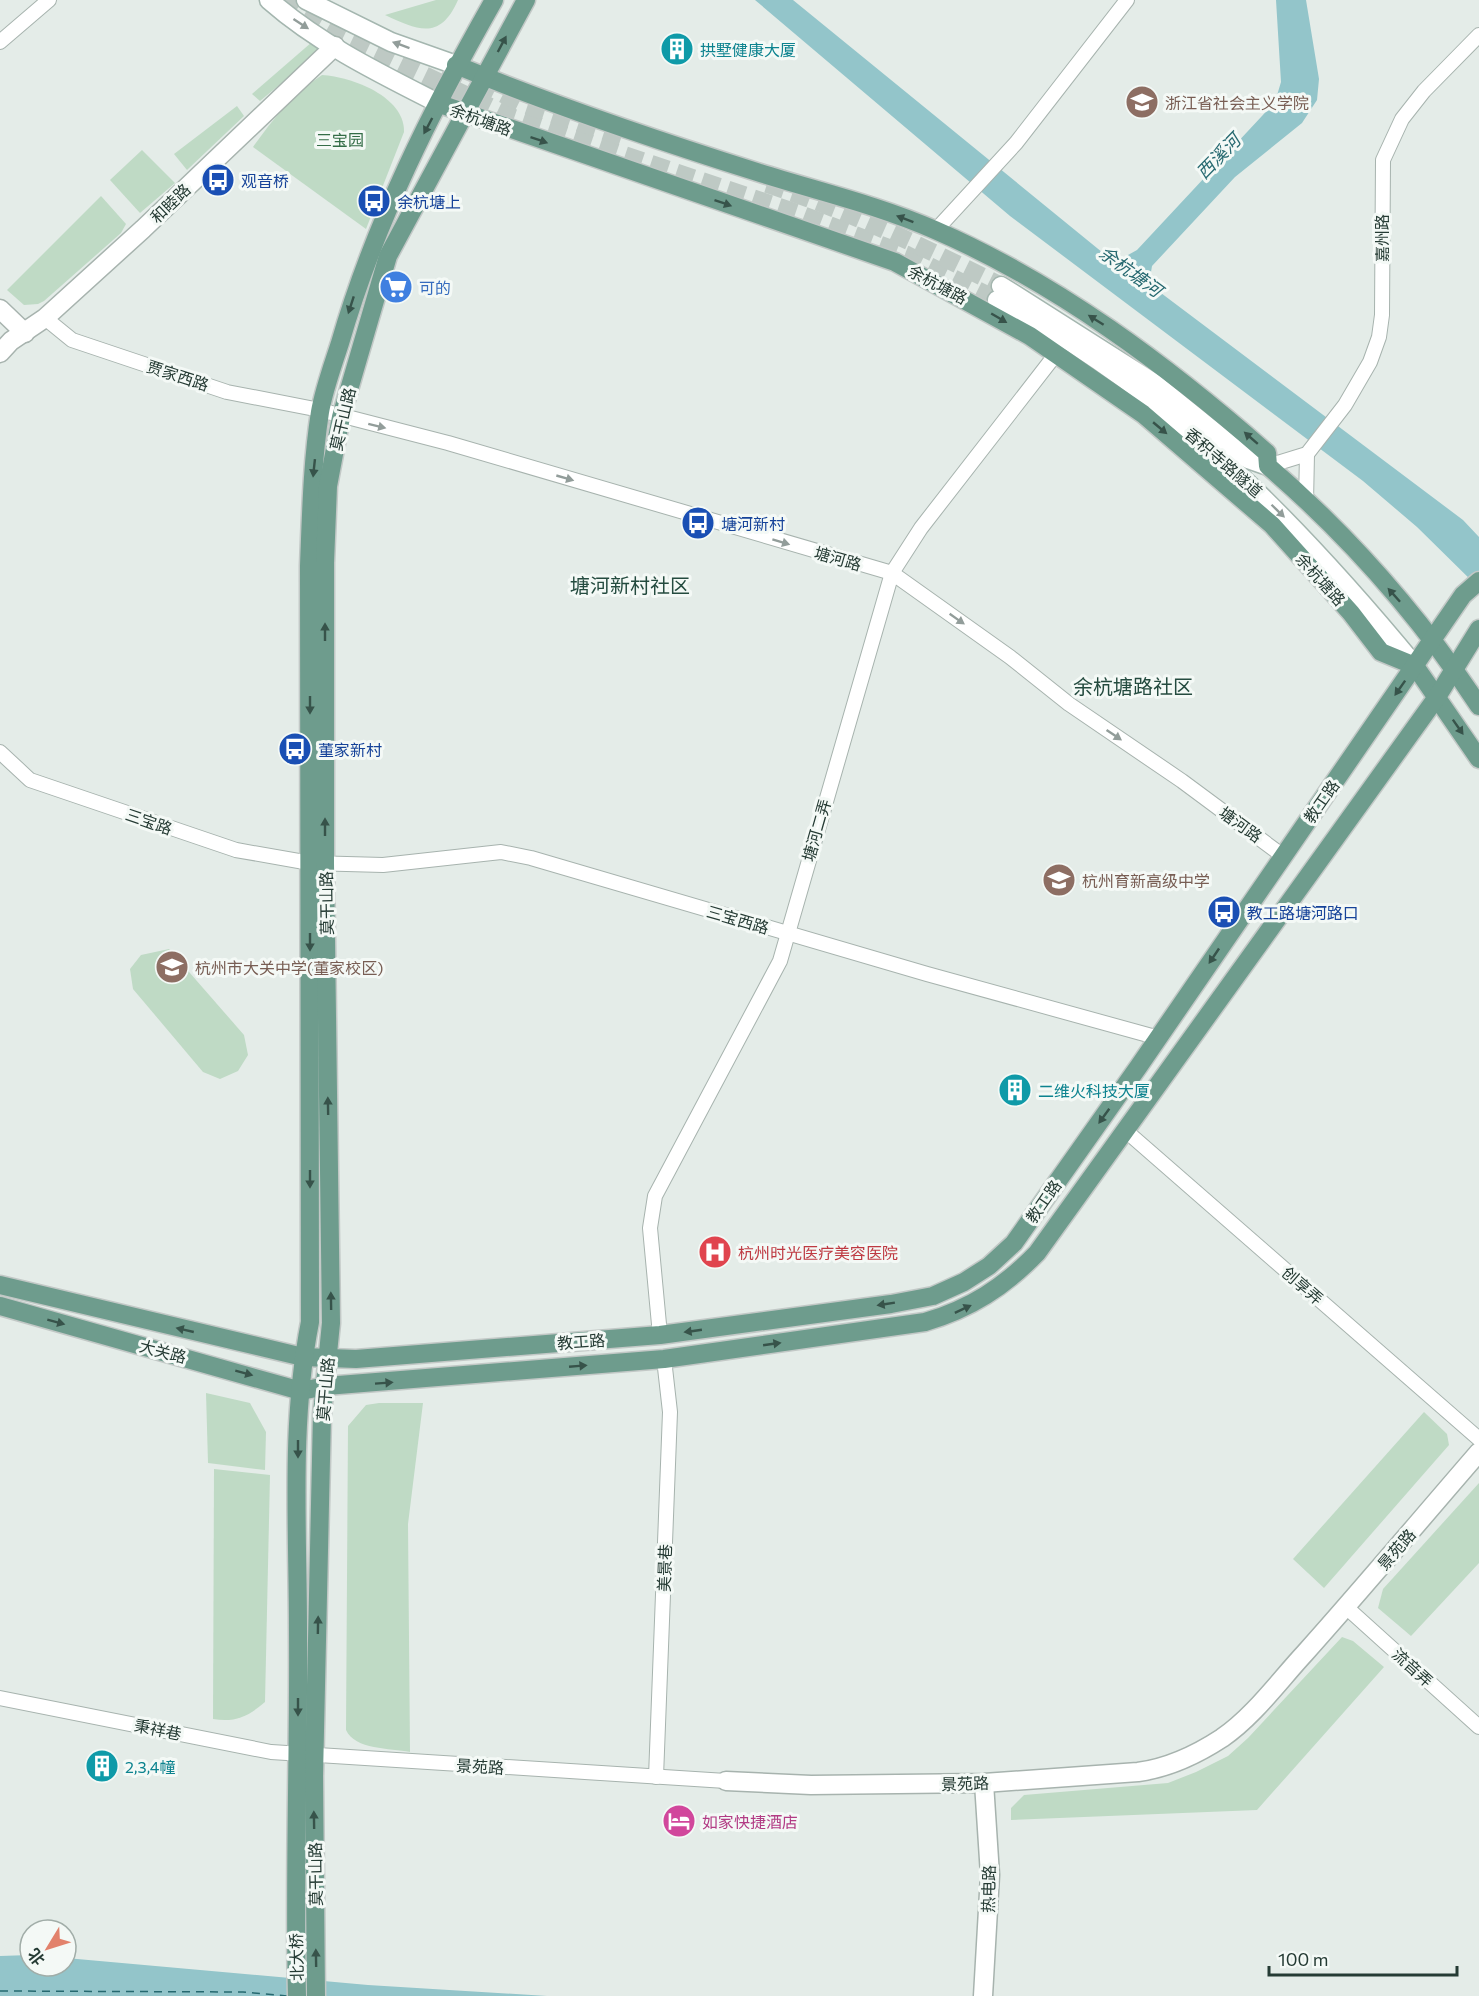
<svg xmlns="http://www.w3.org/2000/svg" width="1479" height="1996" viewBox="0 0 1479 1996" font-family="Commissioner,'Noto Sans SC',sans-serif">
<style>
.green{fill:#bfdac5}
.water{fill:#93c5ca}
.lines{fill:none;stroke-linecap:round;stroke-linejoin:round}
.ferry{stroke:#266970;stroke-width:1.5;stroke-dasharray:8 6;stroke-linecap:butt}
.secondary-tunnel{stroke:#bec9c4;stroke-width:18;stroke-dasharray:18 9;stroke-linecap:butt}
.minor-casing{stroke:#a7b3ae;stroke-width:16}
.tertiary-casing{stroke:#a7b3ae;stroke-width:21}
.secondary-casing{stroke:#a4b6af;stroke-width:21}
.primary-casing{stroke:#c2c8c6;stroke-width:21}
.minor{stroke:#fff;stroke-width:14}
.tertiary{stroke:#fff;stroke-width:18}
.secondary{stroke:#fff;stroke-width:18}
.primary{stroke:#6e9c8d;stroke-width:18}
.oneway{fill:#929d9a}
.oneway2{fill:#37534a}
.labels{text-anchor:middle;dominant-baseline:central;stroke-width:6;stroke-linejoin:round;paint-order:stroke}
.culture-label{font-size:16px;fill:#0d838f;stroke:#f4f9f6;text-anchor:start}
.education-label{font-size:16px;fill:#785e54;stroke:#f4f9f6;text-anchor:start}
.street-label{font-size:16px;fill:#253b34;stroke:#f4f9f6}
.park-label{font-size:16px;fill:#346d47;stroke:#f4f9f6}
.transit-label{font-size:16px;fill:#164399;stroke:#f4f9f6;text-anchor:start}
.shop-label{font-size:16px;fill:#366cbe;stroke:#f4f9f6;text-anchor:start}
.health-label{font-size:16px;fill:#be3a42;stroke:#f4f9f6;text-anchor:start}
.hotel-label{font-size:16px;fill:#b23c85;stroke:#f4f9f6;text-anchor:start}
.water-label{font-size:18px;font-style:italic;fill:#266970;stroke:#f4f9f6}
.quarter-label{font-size:20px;fill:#244b3f;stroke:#f4f9f6}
</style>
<rect width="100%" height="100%" fill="#e4ece8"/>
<!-- green -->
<g class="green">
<path d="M436 0H458C440 41 418 30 385 15Z"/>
<path d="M312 42 325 47 260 101 252 94Z"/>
<path d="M322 75C353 77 405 97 404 132L366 229 253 147C272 120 294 93 322 75Z"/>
<path d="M237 106 244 116 187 170 174 154Z"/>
<path d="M142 150 175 183 140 213 110 180Z"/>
<path d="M101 196 126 224 121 233 44 301 38 304 24 305 7 290Z"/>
<path d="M169 949 244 1035 248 1055 238 1071 220 1079 203 1072 133 989 130 969 141 955Z"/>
<path d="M206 1393 250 1403 266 1432 265 1470 208 1463Z"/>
<path d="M379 1403H423L408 1524 410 1752C390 1748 355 1750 346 1730L348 1426 366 1405Z"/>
<path d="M1424 1412 1447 1434 1449 1445 1324 1588 1293 1559Z"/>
<path d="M214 1469 270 1475 265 1702C249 1716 235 1723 213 1719Z"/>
<path d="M1479 1483V1563L1411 1636 1378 1608 1383 1589Z"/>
<path d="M1342 1637 1353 1641 1384 1667 1257 1810 1011 1820V1808L1024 1795 1168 1783 1196 1772 1228 1756 1248 1738Z"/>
</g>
<!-- water -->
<g class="water">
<path d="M755 0H793L1108 257 1119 260 1137 250 1275 102 1281 82 1276 0H1306L1319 79 1317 100 1302 123 1235 177 1152 266 1149 284 1463 520 1479 537V588L1417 527 1363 481 1010 216Z"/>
<path d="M30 1955V1966H66V1958L368 1985 547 1996H0V1956Z"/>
</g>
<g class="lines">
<!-- ferry -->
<path class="ferry" d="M0 1991 243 1992 287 1996"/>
<!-- secondary-tunnel -->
<g class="secondary-tunnel">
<path d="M281 1 335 32 511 117 800 214 907 255 997 300"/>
<path d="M479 82 523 104 626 138"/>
<path d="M767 184C848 210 925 248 1001 286"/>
</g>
<!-- minor casing -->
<g class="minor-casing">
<g id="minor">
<path d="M0 42 49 0"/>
<path d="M936 230 1016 143 1127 0"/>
<path d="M45 318 72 340 227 392 320 410 448 443 892 573 1010 657 1069 704 1182 781 1283 856"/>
<path d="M1268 466 1307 454 1345 405 1370 362 1379 337 1382 315 1383 160 1402 119 1424 91 1479 35"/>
<path d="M1306 502 1307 454"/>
<path d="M0 752 30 780 236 850 310 863 383 865 501 852 531 858 927 974 1159 1038"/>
<path d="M1126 1131 1479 1439"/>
<path d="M660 1335 650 1228 655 1196 780 961 892 573 921 528 1056 354"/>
<path d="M1346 1607 1479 1727"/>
<path d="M0 1698 271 1752 726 1781"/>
<path d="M656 1777 670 1412 664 1359"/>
</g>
</g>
<!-- tertiary casing -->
<g class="tertiary-casing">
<g id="tertiary">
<path d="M0 309 25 333"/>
<path d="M0 353 11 341 45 318 143 229 335 46"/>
<path d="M726 1781 811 1785 984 1783 1138 1772C1168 1768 1196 1755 1222 1738 1254 1716 1279 1681 1305 1653 1364 1587 1421 1519 1479 1452"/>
<path d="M983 1996 990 1875 984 1783"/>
</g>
</g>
<!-- secondary casing -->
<g class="secondary-casing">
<g id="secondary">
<path d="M269 0C319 44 381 74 440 104"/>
<path d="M306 0 391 42 456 65"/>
<path d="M1001 286 1154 383 1248 459 1268 466"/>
<path d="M997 300C1165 386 1297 523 1415 666"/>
</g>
</g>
<!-- primary casing -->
<g class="primary-casing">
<g id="primary">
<path d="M456 65C555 106 656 140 757 172 817 191 878 205 935 230 1057 283 1168 366 1267 453L1268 466C1348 535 1421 618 1479 706"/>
<path d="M440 104 895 262 1030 336 1143 414 1272 525 1351 613 1381 652 1415 666 1479 759"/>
<path d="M0 1285 303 1357 356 1359 660 1335 891 1304 933 1296 964 1282 989 1266 1014 1243 1139 1066 1463 595 1479 581"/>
<path d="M0 1306 301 1391 326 1386 664 1359 925 1322C970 1309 1004 1287 1037 1253L1437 697 1479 629"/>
<path d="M297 1996C294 1874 299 1753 298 1631 298 1529 290 1423 310 1322L309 566C311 515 312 463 320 412 324 389 333 365 340 343 375 222 432 109 494 0"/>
<path d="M316 1996 314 1776 322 1414 331 1323 325 863V563L328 486 341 417 388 256 526 0"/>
</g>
</g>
<!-- minor -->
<use href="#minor" class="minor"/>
<!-- tertiary -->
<use href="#tertiary" class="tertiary"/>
<!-- secondary -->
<use href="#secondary" class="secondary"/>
<!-- primary -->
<use href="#primary" class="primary"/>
</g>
<!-- one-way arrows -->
<defs><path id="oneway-solid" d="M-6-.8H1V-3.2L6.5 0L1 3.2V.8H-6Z" transform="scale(1.5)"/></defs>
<g class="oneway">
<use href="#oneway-solid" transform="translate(301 24) rotate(33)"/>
<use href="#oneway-solid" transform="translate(401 45) rotate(-160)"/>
<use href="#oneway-solid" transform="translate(377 426) rotate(14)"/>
<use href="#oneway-solid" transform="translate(565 478) rotate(16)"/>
<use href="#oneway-solid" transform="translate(1278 511) rotate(44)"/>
<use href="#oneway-solid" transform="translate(781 542) rotate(17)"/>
<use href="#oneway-solid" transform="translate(957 619) rotate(35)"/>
<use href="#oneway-solid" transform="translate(1114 735) rotate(34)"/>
</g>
<g class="oneway2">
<use href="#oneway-solid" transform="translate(502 44) rotate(-62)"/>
<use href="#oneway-solid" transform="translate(428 126) rotate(118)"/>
<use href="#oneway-solid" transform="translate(539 140) rotate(19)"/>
<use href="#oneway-solid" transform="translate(723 203) rotate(19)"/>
<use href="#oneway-solid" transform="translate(905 219) rotate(-159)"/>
<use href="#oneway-solid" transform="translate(351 305) rotate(108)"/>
<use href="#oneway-solid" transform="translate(999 318) rotate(30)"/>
<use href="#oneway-solid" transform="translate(1096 320) rotate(-148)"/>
<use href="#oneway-solid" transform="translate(1160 428) rotate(40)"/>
<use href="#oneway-solid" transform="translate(1251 438) rotate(-139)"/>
<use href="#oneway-solid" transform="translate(314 468) rotate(96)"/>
<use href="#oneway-solid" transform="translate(1394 595) rotate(-132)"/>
<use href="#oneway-solid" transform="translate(325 632) rotate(-90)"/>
<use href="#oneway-solid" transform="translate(1400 688) rotate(125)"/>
<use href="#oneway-solid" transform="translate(310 705) rotate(90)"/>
<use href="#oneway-solid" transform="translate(1458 727) rotate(55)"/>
<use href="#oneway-solid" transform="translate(325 827) rotate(-90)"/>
<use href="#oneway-solid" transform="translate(310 942) rotate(90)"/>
<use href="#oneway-solid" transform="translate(1214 956) rotate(124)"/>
<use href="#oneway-solid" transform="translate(328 1106) rotate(-91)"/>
<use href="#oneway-solid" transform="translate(1104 1116) rotate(126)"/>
<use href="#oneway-solid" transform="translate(310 1179) rotate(90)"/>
<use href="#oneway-solid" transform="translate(331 1301) rotate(-91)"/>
<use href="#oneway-solid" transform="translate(886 1304) rotate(171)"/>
<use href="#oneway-solid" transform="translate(963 1309) rotate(-25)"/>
<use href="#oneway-solid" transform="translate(56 1322) rotate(15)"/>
<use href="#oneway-solid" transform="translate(185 1330) rotate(-167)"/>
<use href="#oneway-solid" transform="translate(693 1331) rotate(172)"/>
<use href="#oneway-solid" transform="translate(772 1344) rotate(-8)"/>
<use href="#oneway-solid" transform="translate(578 1366) rotate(-5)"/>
<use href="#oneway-solid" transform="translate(244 1373) rotate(15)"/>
<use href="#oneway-solid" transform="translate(384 1383) rotate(-4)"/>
<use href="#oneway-solid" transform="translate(298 1449) rotate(90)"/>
<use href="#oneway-solid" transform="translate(318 1625) rotate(-89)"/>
<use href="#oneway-solid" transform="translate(298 1707) rotate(90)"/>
<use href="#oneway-solid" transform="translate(314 1820) rotate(-91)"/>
<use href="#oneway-solid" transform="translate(316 1958) rotate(-91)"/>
</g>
<!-- icons -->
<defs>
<g id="building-disc" transform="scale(1.725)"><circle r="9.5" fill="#0f9aa8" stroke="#f4f9f6"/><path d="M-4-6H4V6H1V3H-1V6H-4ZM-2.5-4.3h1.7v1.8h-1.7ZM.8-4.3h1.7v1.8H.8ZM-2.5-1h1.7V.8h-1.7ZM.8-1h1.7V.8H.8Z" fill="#fff"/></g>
<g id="school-disc" transform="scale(1.725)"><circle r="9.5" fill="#8d6e63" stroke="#f4f9f6"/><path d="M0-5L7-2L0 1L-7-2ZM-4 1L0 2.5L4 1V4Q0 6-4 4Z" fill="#fff"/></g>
<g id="bus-disc" transform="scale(1.725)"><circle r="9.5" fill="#1a4fb4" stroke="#f4f9f6"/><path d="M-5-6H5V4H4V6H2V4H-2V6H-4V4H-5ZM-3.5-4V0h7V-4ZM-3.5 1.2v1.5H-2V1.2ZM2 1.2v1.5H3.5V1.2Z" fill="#fff"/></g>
<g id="supermarket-disc" transform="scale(1.725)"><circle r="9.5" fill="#3f7fe0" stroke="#f4f9f6"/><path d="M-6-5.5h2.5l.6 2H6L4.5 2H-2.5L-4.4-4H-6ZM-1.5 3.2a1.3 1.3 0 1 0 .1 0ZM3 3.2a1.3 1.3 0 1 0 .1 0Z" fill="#fff"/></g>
<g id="hospital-disc" transform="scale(1.725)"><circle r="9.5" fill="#e0444e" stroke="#f4f9f6"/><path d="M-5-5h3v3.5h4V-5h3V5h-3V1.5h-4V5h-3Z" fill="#fff"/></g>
<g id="hotel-disc" transform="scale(1.725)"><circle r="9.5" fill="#d1479c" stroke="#f4f9f6"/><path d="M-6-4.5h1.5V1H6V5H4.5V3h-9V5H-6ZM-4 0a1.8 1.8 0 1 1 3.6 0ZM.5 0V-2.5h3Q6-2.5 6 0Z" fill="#fff"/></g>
</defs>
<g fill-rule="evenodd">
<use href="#building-disc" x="677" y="49"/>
<use href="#school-disc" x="1142" y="102"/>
<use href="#bus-disc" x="218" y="180"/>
<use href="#bus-disc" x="374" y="201"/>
<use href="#supermarket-disc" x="396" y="287"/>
<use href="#bus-disc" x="698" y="523"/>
<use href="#bus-disc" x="295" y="749"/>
<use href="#school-disc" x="1059" y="880"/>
<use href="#bus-disc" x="1224" y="912"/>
<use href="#school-disc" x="172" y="967"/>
<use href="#building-disc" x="1015" y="1090"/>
<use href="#hospital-disc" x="715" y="1252"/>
<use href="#building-disc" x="102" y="1766"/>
<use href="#hotel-disc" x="679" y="1821"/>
</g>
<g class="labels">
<!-- culture labels -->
<g class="culture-label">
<text x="700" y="49">拱墅健康大厦</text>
<text x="1038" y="1090">二维火科技大厦</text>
<text x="125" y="1766">2,3,4幢</text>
</g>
<!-- education labels -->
<g class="education-label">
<text x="1165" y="102">浙江省社会主义学院</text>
<text x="1082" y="880">杭州育新高级中学</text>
<text x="195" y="967">杭州市大关中学(董家校区)</text>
</g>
<!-- street labels -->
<g class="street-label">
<text transform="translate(481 119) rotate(20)">余杭塘路</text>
<text transform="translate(170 203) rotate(-44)">和睦路</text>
<text transform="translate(1381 238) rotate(-90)">嘉州路</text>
<text transform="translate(938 284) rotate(28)">余杭塘路</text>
<text transform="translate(178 375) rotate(18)">贾家西路</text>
<text transform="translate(342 419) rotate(-77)">莫干山路</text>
<text transform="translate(1224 462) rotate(41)">香积寺路隧道</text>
<text transform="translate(838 558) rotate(16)">塘河路</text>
<text transform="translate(1321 579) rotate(48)">余杭塘路</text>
<text transform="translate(1321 801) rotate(-55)">教工路</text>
<text transform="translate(149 821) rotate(19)">三宝路</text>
<text transform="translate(1241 824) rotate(36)">塘河路</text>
<text transform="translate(816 830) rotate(-74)">塘河二弄</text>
<text transform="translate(326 903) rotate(-91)">莫干山路</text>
<text transform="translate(738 919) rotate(16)">三宝西路</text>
<text transform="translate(1043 1201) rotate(-55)">教工路</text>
<text transform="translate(1303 1285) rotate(41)">创享弄</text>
<text transform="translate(581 1341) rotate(-4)">教工路</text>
<text transform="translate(163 1351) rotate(15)">大关路</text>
<text transform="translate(325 1389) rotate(-85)">莫干山路</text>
<text transform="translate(1396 1549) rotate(-49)">景苑路</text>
<text transform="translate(664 1568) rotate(-88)">美景巷</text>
<text transform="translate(1413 1667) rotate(42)">流音弄</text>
<text transform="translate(158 1729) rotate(11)">秉祥巷</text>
<text transform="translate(480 1766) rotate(3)">景苑路</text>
<text transform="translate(965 1783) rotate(-2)">景苑路</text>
<text transform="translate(315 1874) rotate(-91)">莫干山路</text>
<text transform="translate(988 1889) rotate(-89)">热电路</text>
<text transform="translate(296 1957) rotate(-91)">北大桥</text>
</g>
<!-- park labels -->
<g class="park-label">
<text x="340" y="139">三宝园</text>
</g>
<!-- transit labels -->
<g class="transit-label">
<text x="241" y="180">观音桥</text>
<text x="397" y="201">余杭塘上</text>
<text x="721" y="523">塘河新村</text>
<text x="318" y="749">董家新村</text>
<text x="1247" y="912">教工路塘河路口</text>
</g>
<!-- shop labels -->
<g class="shop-label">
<text x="419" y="287">可的</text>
</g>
<!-- health labels -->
<g class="health-label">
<text x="738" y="1252">杭州时光医疗美容医院</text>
</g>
<!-- hotel labels -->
<g class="hotel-label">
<text x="702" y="1821">如家快捷酒店</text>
</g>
<!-- water labels -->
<g class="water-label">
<text transform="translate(1218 156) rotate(-46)">西溪河</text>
<text transform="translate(1131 271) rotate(36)">余杭塘河</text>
</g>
<!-- quarter labels -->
<g class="quarter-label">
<text x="630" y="585">塘河新村社区</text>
<text x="1133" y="686">余杭塘路社区</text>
</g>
</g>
<!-- north arrow -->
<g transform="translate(48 1948) rotate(232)"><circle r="28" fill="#f4f9f6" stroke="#a1ada8" stroke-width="1.5"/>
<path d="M0-4.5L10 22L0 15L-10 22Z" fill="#e2826c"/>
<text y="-9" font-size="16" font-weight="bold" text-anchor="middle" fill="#253b34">北</text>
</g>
<!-- scale -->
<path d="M1269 1966v9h188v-9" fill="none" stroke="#253b34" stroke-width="3"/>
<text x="1278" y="1966" font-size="18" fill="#253b34" stroke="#f4f9f6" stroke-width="4.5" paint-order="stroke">100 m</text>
</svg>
